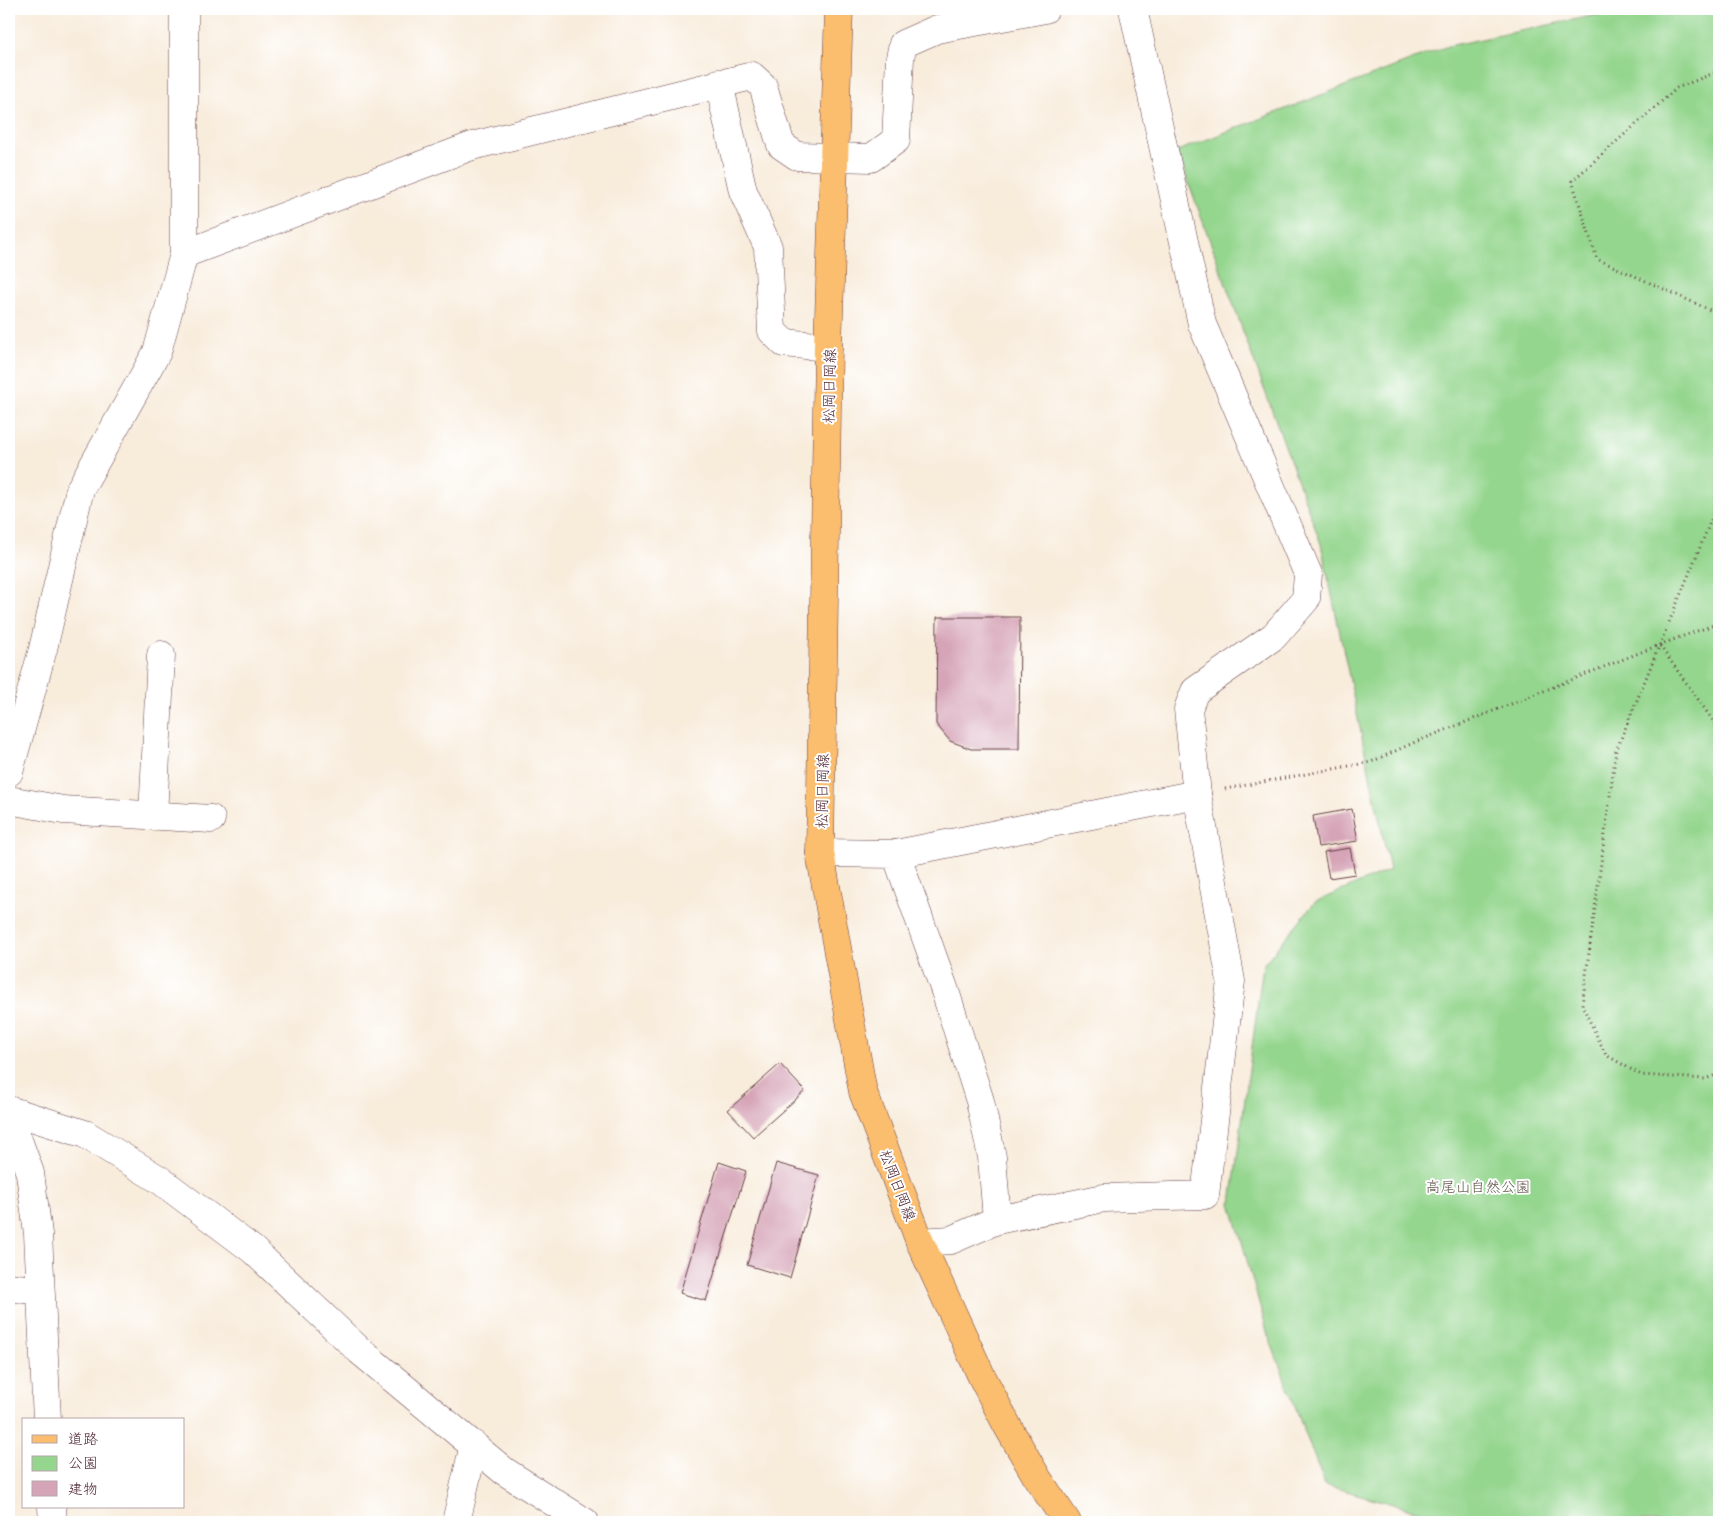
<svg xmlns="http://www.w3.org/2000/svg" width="1728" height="1531" viewBox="0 0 1728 1531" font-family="'Playpen Sans','Klee One',sans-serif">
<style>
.park{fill:#94d68e;stroke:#6f7a5c}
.building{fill:#d6a4b7}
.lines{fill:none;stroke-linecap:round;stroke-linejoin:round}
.minor-casing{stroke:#643e45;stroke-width:29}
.major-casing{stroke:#643e45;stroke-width:29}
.path{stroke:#643e45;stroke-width:3;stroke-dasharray:1 4;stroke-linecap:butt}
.minor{stroke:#fff;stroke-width:28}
.major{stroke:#fbbd6e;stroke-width:28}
.labels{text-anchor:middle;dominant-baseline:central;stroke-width:4;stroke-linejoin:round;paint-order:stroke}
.street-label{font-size:15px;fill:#4a1f2b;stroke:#fff}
.park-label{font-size:15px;fill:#605649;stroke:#fff}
</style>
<rect width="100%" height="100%" fill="#fff"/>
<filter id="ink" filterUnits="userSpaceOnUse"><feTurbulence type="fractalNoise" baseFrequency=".02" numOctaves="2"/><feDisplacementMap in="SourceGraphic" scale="10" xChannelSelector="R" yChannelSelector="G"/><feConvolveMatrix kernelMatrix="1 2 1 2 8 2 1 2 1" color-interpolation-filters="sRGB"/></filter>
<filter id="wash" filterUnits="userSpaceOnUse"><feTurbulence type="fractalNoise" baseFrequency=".0096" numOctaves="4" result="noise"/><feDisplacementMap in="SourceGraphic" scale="20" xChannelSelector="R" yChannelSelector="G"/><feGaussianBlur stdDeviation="1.12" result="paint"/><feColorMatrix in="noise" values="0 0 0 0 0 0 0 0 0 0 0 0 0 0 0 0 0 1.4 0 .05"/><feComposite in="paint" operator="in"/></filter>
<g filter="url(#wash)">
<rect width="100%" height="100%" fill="#f8ecdb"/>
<!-- park -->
<path class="park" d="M1625 9H1719V1522H1457L1325 1485 1268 1335 1231 1203 1263 965 1315 902 1390 870 1321 544 1177 151 1448 46Z"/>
<g id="blocks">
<!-- building -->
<g class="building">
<path d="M937 617H1020L1019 749H971L950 741 936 724Z"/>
<path d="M1352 809 1358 841 1318 847 1313 816Z"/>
<path d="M1350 848 1355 874 1329 878 1324 852Z"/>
<path d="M780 1064 805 1091 753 1137 728 1110Z"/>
<path d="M719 1162 746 1171 706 1301 680 1293Z"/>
<path d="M776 1163 819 1175 790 1278 747 1265Z"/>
</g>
</g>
</g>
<g filter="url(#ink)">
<use href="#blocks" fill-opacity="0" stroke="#643e45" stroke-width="1"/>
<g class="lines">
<!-- minor casing -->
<g class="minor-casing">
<g id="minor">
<path d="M719 83 743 191 768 247 772 331 784 343 828 347"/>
<path d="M184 254 472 146 752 76 763 86 781 145 797 156 871 158 896 140 900 58 903 44 937 29 1045 9"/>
<path d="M9 772 43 649 80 489 157 352 184 254V9"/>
<path d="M9 800 63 810 211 819"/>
<path d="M153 816 161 655"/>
<path d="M820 853 896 854 945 991 980 1101 992 1157 997 1220"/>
<path d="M896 854 1197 794 1188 709 1195 691 1274 636 1306 599 1308 574 1202 324 1133 9"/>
<path d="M9 1110 85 1134 160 1180 253 1250 360 1351 504 1471 585 1522"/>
<path d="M9 1115 30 1173 38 1234 47 1420"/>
<path d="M920 1242 951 1240 997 1220 1104 1198 1205 1195 1231 981 1197 794"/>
<path d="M9 1287 40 1291"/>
<path d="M52 1507 53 1522"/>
<path d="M456 1522 474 1445"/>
</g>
</g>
<!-- major casing -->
<g class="major-casing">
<path id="major" d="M839 9 828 347 820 853 863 1092 920 1242 981 1375 1008 1427 1038 1479 1067 1522"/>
</g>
<!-- path -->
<g class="path">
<path d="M1719 71 1677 88 1572 181 1597 259 1719 314"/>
<path d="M1719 501 1616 751 1582 1005 1606 1055 1641 1075 1705 1079 1719 1074"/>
<path d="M1660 646 1719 729"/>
<path d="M1225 789 1371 762 1413 743 1659 645 1719 623"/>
</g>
<!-- minor -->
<use href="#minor" class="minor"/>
<!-- major -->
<use href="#major" class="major"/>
</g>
</g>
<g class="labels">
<!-- street labels -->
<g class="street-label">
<text transform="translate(828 386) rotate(-89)">松岡日岡線</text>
<text transform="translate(821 791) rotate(-89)">松岡日岡線</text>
<text transform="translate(899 1185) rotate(69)">松岡日岡線</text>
</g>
<!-- park labels -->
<g class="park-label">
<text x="1478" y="1185">高尾山自然公園</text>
</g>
</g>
<!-- margin -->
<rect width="1728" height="1531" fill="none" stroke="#fff" stroke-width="30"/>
<!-- legend -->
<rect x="22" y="1418" width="162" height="90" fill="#ffffff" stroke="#b7a5aa"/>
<rect x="32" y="1435" width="25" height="8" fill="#fbbd6e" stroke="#b7a5aa"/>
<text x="68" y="1444" font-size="15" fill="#4a1f2b">道路</text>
<rect x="32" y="1456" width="25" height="15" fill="#94d68e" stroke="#b7a5aa"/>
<text x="68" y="1468" font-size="15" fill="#4a1f2b">公園</text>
<rect x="32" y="1481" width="25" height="15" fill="#d6a4b7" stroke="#b7a5aa"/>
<text x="68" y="1494" font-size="15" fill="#4a1f2b">建物</text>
</svg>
